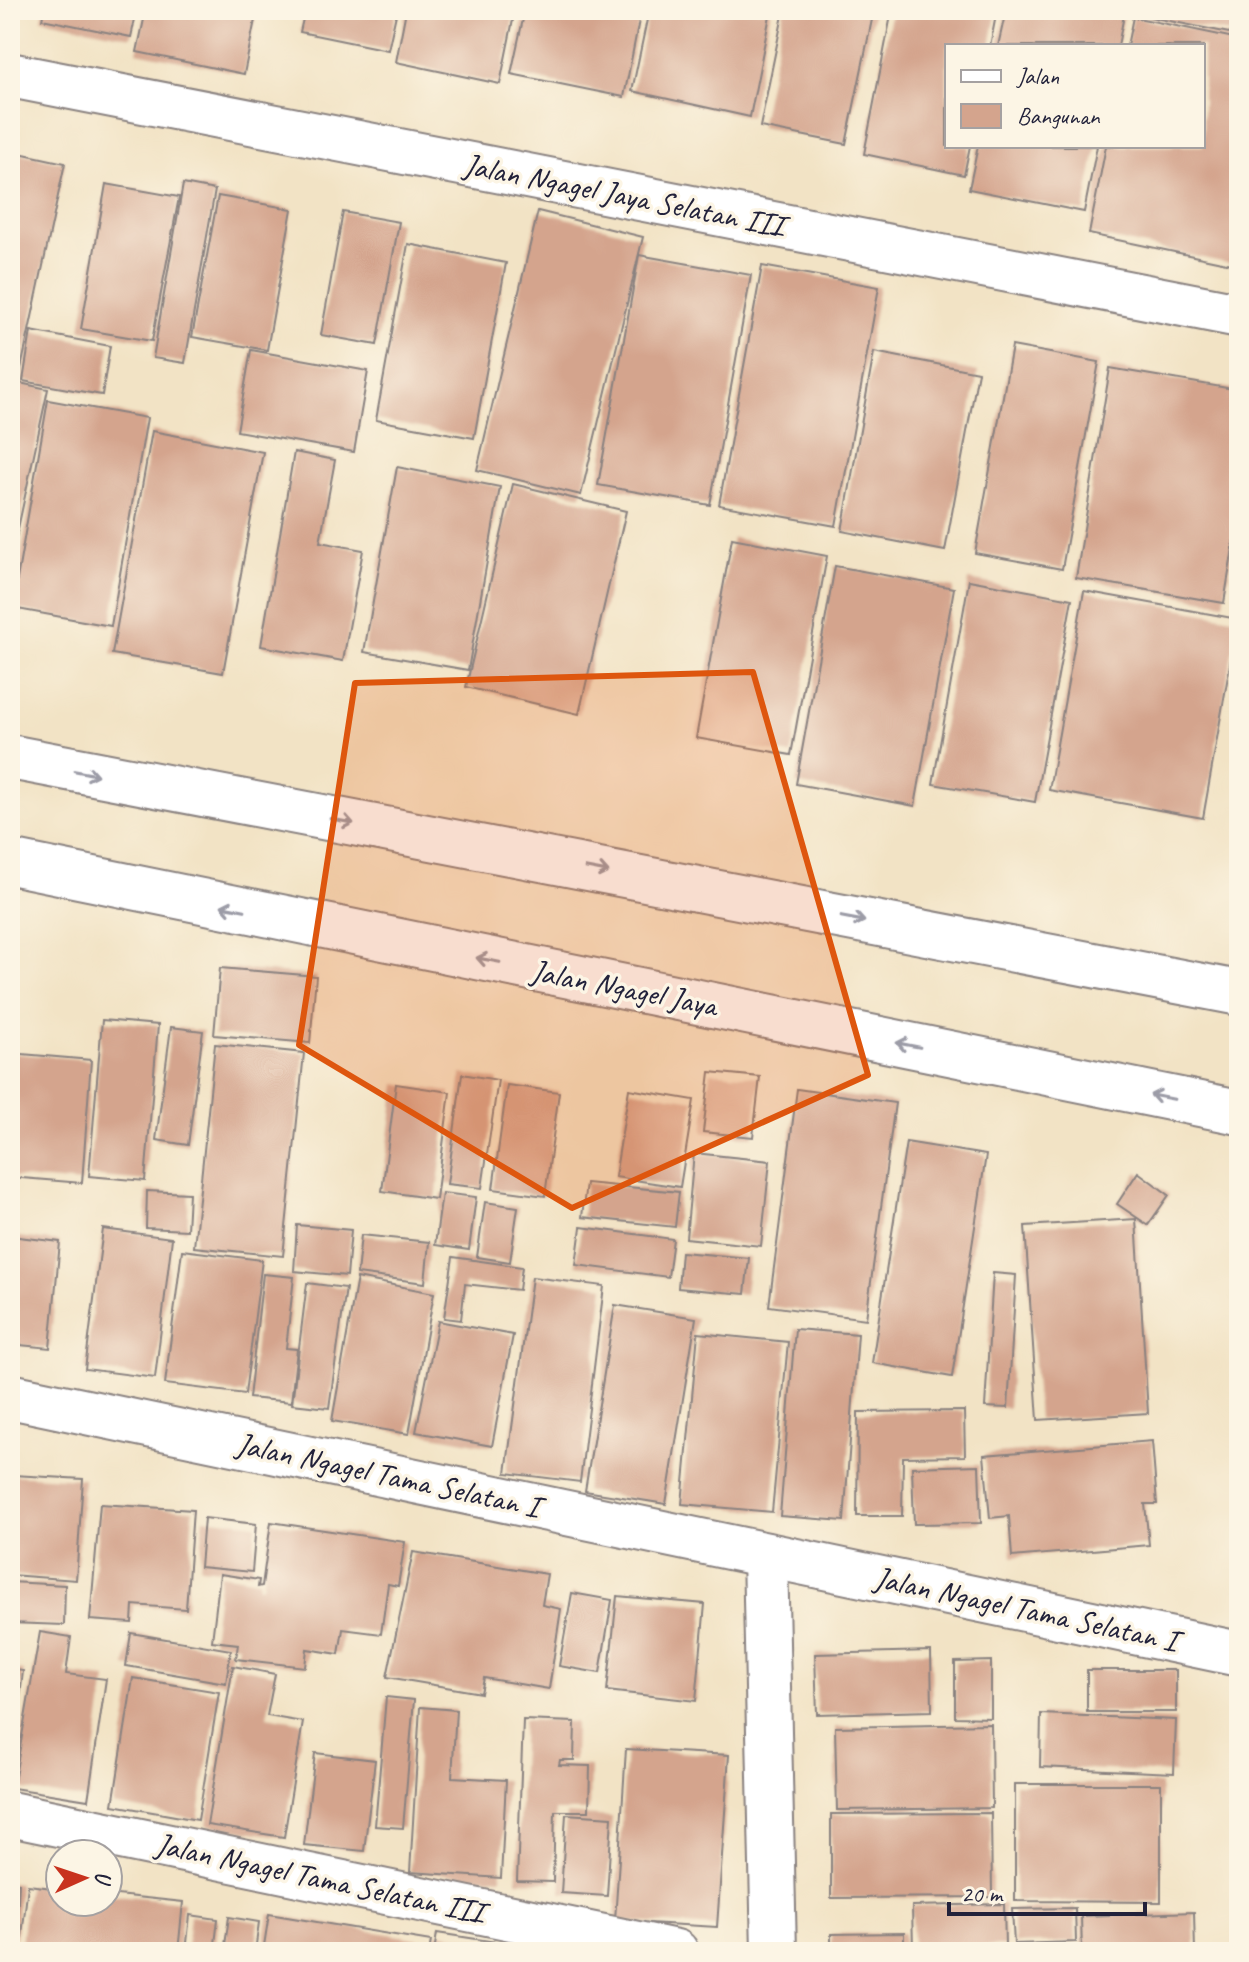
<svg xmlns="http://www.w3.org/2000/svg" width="1249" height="1962" viewBox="0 0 1249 1962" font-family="Caveat,sans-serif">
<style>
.building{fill:#d4a48d}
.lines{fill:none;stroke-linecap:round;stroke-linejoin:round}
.street-casing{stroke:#8a8280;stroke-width:48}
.primary-casing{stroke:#8a8280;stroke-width:48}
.street{stroke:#fff;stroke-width:44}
.primary{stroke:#fff;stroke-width:44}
.oneway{stroke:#9c9ca7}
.marked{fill:#de560e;fill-opacity:0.2;stroke:#de560e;stroke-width:6;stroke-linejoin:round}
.labels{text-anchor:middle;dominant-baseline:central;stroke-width:7;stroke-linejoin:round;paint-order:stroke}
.street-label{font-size:32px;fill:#22223b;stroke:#fcf5e5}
</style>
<rect width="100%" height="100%" fill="#fcf5e5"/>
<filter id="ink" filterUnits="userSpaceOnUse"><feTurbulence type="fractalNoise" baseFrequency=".0125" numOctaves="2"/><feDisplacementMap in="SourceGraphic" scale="16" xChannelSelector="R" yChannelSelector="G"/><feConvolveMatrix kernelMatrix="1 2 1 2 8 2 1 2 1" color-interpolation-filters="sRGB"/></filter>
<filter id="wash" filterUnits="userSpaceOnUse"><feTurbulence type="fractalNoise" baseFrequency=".006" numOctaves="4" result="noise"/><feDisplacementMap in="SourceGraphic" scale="32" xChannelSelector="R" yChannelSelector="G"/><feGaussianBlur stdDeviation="1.8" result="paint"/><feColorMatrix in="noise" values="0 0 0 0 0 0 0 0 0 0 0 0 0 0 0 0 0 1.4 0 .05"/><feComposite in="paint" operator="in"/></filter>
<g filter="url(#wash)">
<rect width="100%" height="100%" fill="#f2e3c5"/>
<g id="blocks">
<!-- building -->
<g class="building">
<path d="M44 10H137L131 37 42 19Z"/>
<path d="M146 10H257L244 74 137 52Z"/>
<path d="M305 10H397L388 50 300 32Z"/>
<path d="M406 10H515L500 84 396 62Z"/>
<path d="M525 10H641L624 97 511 74Z"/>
<path d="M649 10H771L750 117 632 91Z"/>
<path d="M784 10H874L846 144 760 127Z"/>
<path d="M892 10H997L990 46H947V146H970L964 175 864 154Z"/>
<path d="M1006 10H1102L1124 15 1118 46H998Z"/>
<path d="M1136 10H1239V35L1135 14Z"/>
<path d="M1133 17 1239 39V250L1236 265 1089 234 1106 146H1203V46H1127Z"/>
<path d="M978 146H1097L1084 212 969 189Z"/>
<path d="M10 151 65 163 20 373 10 371Z"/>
<path d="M106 184 179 197 152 341 81 329Z"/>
<path d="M183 184 215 190 185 363 153 358Z"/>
<path d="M218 196 292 209 267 350 192 337Z"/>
<path d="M538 211 643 237 581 495 477 470Z"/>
<path d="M343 212 399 222 377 345 321 335Z"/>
<path d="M408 244 506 263 474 438 376 420Z"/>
<path d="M639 255 751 275 710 505 598 485Z"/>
<path d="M762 266 879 287 836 526 719 505Z"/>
<path d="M31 331 110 346 102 395 23 381Z"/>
<path d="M1012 346 1099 362 1062 569 975 553Z"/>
<path d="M251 350 368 371 354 452 237 431Z"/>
<path d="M874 352 978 372 945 551 842 531Z"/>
<path d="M1110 368 1239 390V511L1224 603 1076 578Z"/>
<path d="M10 381 48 389 11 561H10Z"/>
<path d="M48 400 147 418 111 626 12 608Z"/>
<path d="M152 431 263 452 223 673 112 654Z"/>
<path d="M294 452 335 460 320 542 363 550 343 661 261 646Z"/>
<path d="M397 467 500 487 468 670 364 652Z"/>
<path d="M513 484 626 511 579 714 466 687Z"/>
<path d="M732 538 827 556 791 755 696 738Z"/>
<path d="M835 566 954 588 915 806 796 784Z"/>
<path d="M969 580 1072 599 1035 802 933 784Z"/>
<path d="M1084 591 1238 619 1203 818 1049 790Z"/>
<path d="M220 968 316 976 310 1043 214 1035Z"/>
<path d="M102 1020 158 1025 145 1181 89 1176Z"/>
<path d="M171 1027 203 1031 188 1145 156 1140Z"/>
<path d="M215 1044 304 1053 283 1256 194 1247Z"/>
<path d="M10 1053 91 1060 82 1183 10 1177Z"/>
<path d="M710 1072 760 1077 753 1137 703 1132Z"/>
<path d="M462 1074 498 1080 482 1188 447 1184Z"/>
<path d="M396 1084 450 1092 436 1199 382 1191Z"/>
<path d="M507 1085 559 1092 545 1196 493 1189Z"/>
<path d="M629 1089 694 1100 680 1187 615 1177Z"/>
<path d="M797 1089 895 1103 866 1319 769 1306Z"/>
<path d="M906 1142 986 1155 952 1377 872 1363Z"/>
<path d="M694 1153 770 1161 761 1246 686 1238Z"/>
<path d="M1138 1172 1169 1195 1148 1225 1117 1204Z"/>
<path d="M586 1183 679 1192 675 1227 582 1217Z"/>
<path d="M147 1191 189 1193 187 1230 146 1228Z"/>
<path d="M442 1193 476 1197 469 1250 435 1245Z"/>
<path d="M485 1202 518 1207 510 1262 477 1257Z"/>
<path d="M1136 1219 1148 1413 1038 1420 1025 1226Z"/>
<path d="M297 1225 351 1230 347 1276 294 1271Z"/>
<path d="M581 1227 673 1239 668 1277 576 1265Z"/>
<path d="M103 1229 172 1238 155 1378 85 1369Z"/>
<path d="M361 1235 429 1242 425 1283 357 1274Z"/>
<path d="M10 1236 60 1242 50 1348 10 1344Z"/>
<path d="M182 1250 262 1260 245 1394 165 1384Z"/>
<path d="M681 1252 749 1258 745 1294 678 1288Z"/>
<path d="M453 1257 522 1267 519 1290 465 1284 461 1320 444 1318Z"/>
<path d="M993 1273 1016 1275 1008 1408 985 1407Z"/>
<path d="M263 1274 294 1277 286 1348 297 1349 291 1402 249 1398Z"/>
<path d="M532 1277 604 1286 580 1482 506 1473Z"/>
<path d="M357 1278 434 1293 409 1434 332 1421Z"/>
<path d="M307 1283 346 1288 329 1408 292 1404Z"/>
<path d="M615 1305 696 1318 666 1504 585 1491Z"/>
<path d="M438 1321 513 1335 492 1446 416 1432Z"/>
<path d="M795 1329 858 1334 844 1521 780 1516Z"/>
<path d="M698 1333 788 1342 772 1512 682 1504Z"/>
<path d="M964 1411 965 1456 903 1457 902 1516H857L858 1412Z"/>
<path d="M1152 1441 1157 1504H1145L1149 1545 1012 1557 1009 1516 990 1518 984 1455Z"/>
<path d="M979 1465 981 1523 914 1524 912 1467Z"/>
<path d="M13 1475 83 1479 76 1580 10 1575Z"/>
<path d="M100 1504 193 1510 186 1609 133 1605 132 1623 90 1620Z"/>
<path d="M204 1518 256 1524 252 1572 200 1567Z"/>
<path d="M271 1522 405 1542 398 1586 388 1584 381 1634 343 1629 339 1654 307 1649 305 1667 236 1659 238 1644 212 1641 220 1574 259 1580 258 1587 262 1586Z"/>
<path d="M413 1552 547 1574 542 1605 561 1609 549 1689 484 1678 481 1693 387 1677Z"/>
<path d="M10 1582 65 1585 64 1625 10 1623Z"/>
<path d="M572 1593 612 1600 600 1673 559 1666Z"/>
<path d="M617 1596 705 1604 696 1701 607 1691Z"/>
<path d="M40 1632 71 1637 66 1674 106 1679 88 1800 13 1788Z"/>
<path d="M131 1633 231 1650 226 1683 126 1666Z"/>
<path d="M931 1651 932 1711 817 1714 815 1654Z"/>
<path d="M991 1661V1718L955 1717V1662Z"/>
<path d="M233 1666 275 1674 267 1716 303 1722 284 1837 207 1825Z"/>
<path d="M10 1669 23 1671 13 1756 10 1755Z"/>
<rect x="1087" y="1670" width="89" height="42"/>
<path d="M133 1678 219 1692 198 1820 113 1805Z"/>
<path d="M386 1697 414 1700 403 1828 375 1826Z"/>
<path d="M420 1707 456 1710 452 1777 506 1780 501 1878 410 1872Z"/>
<path d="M1041 1714 1176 1720 1174 1773 1040 1767Z"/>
<path d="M523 1720 575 1722 574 1760H560L559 1765 590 1766 589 1811H555L553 1882 517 1881Z"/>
<path d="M991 1724 992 1808 837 1810 835 1727Z"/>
<path d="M626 1749 729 1755 717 1927 615 1921Z"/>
<path d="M315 1753 375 1760 364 1851 304 1845Z"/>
<path d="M1015 1784H1161V1902L1015 1901Z"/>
<path d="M991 1813 992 1897 831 1898V1814Z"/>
<path d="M566 1814 612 1817 607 1896 561 1893Z"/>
<path d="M10 1882 19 1883 16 1938H10Z"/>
<path d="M28 1885 60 1889V1902H108V1894L183 1902 178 1952H20Z"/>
<path d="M1004 1904 1005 1946 913 1949 912 1906Z"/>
<path d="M1075 1908 1076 1942 1014 1944 1012 1909Z"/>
<path d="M1194 1912 1195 1952H1082L1081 1916Z"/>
<path d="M269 1914 431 1941 429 1952H263Z"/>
<path d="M190 1915 218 1919 214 1952H186Z"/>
<path d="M229 1917 259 1922 255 1952H224Z"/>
<path d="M437 1933 523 1946 522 1952H434Z"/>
<path d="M904 1933V1952H831V1934Z"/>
</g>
</g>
</g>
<g filter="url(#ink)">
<use href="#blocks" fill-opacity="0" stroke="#8a8280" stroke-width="2"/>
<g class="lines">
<!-- street casing -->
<g class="street-casing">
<g id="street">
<path d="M10 75 1239 315"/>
<path d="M10 1396 1239 1654"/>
<path d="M765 1555 774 1952"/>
<path d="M10 1814 676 1952"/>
</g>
</g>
<!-- primary casing -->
<g class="primary-casing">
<g id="primary">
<path d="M10 757 1239 993"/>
<path d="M10 862 1239 1112"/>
</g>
</g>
<!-- street -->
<use href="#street" class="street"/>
<!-- primary -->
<use href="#primary" class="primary"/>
</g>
<!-- one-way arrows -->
<defs><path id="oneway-shaft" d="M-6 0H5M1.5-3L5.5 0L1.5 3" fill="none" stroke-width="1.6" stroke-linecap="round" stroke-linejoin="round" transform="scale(2)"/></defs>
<g class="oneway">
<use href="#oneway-shaft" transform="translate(86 773) rotate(11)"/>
<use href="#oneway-shaft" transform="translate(342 821) rotate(11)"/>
<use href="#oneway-shaft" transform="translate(597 870) rotate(11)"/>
<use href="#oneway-shaft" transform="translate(233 908) rotate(-169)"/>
<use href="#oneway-shaft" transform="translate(853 919) rotate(11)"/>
<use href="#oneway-shaft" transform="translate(488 960) rotate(-169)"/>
<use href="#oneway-shaft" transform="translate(908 1045) rotate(-169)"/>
<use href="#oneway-shaft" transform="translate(1162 1097) rotate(-169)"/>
</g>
</g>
<!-- marked area -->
<path class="marked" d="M753 672 868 1075 572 1208 299 1045 355 683Z"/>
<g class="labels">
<!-- street labels -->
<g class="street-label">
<text transform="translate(624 195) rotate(11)">Jalan Ngagel Jaya Selatan III</text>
<text transform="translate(624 988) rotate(11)">Jalan Ngagel Jaya</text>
<text transform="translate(388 1475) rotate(12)">Jalan Ngagel Tama Selatan I</text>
<text transform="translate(1026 1609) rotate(12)">Jalan Ngagel Tama Selatan I</text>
<text transform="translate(320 1878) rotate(12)">Jalan Ngagel Tama Selatan III</text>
</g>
</g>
<!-- margin -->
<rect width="1249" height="1962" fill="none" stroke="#fcf5e5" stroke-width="40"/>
<!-- legend -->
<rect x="945" y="44" width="260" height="104" fill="#fcf5e5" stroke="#a5a1a1" stroke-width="2"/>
<rect x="961" y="70" width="40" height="12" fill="#ffffff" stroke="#a5a1a1" stroke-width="2"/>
<text x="1017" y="84" font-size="24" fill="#22223b">Jalan</text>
<rect x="961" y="104" width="40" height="24" fill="#d4a48d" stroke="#a5a1a1" stroke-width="2"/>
<text x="1017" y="124" font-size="24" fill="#22223b">Bangunan</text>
<!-- north arrow -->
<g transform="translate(84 1878) rotate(87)"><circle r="38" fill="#fcf5e5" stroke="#a5a1a1" stroke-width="2"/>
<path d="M0-6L14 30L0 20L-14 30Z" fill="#c8321e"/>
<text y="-12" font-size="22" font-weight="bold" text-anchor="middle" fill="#22223b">U</text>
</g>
<!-- scale -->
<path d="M949 1902v12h196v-12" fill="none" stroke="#22223b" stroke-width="4"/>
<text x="961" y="1902" font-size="24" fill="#22223b" stroke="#fcf5e5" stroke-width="6" paint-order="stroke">20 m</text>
</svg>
